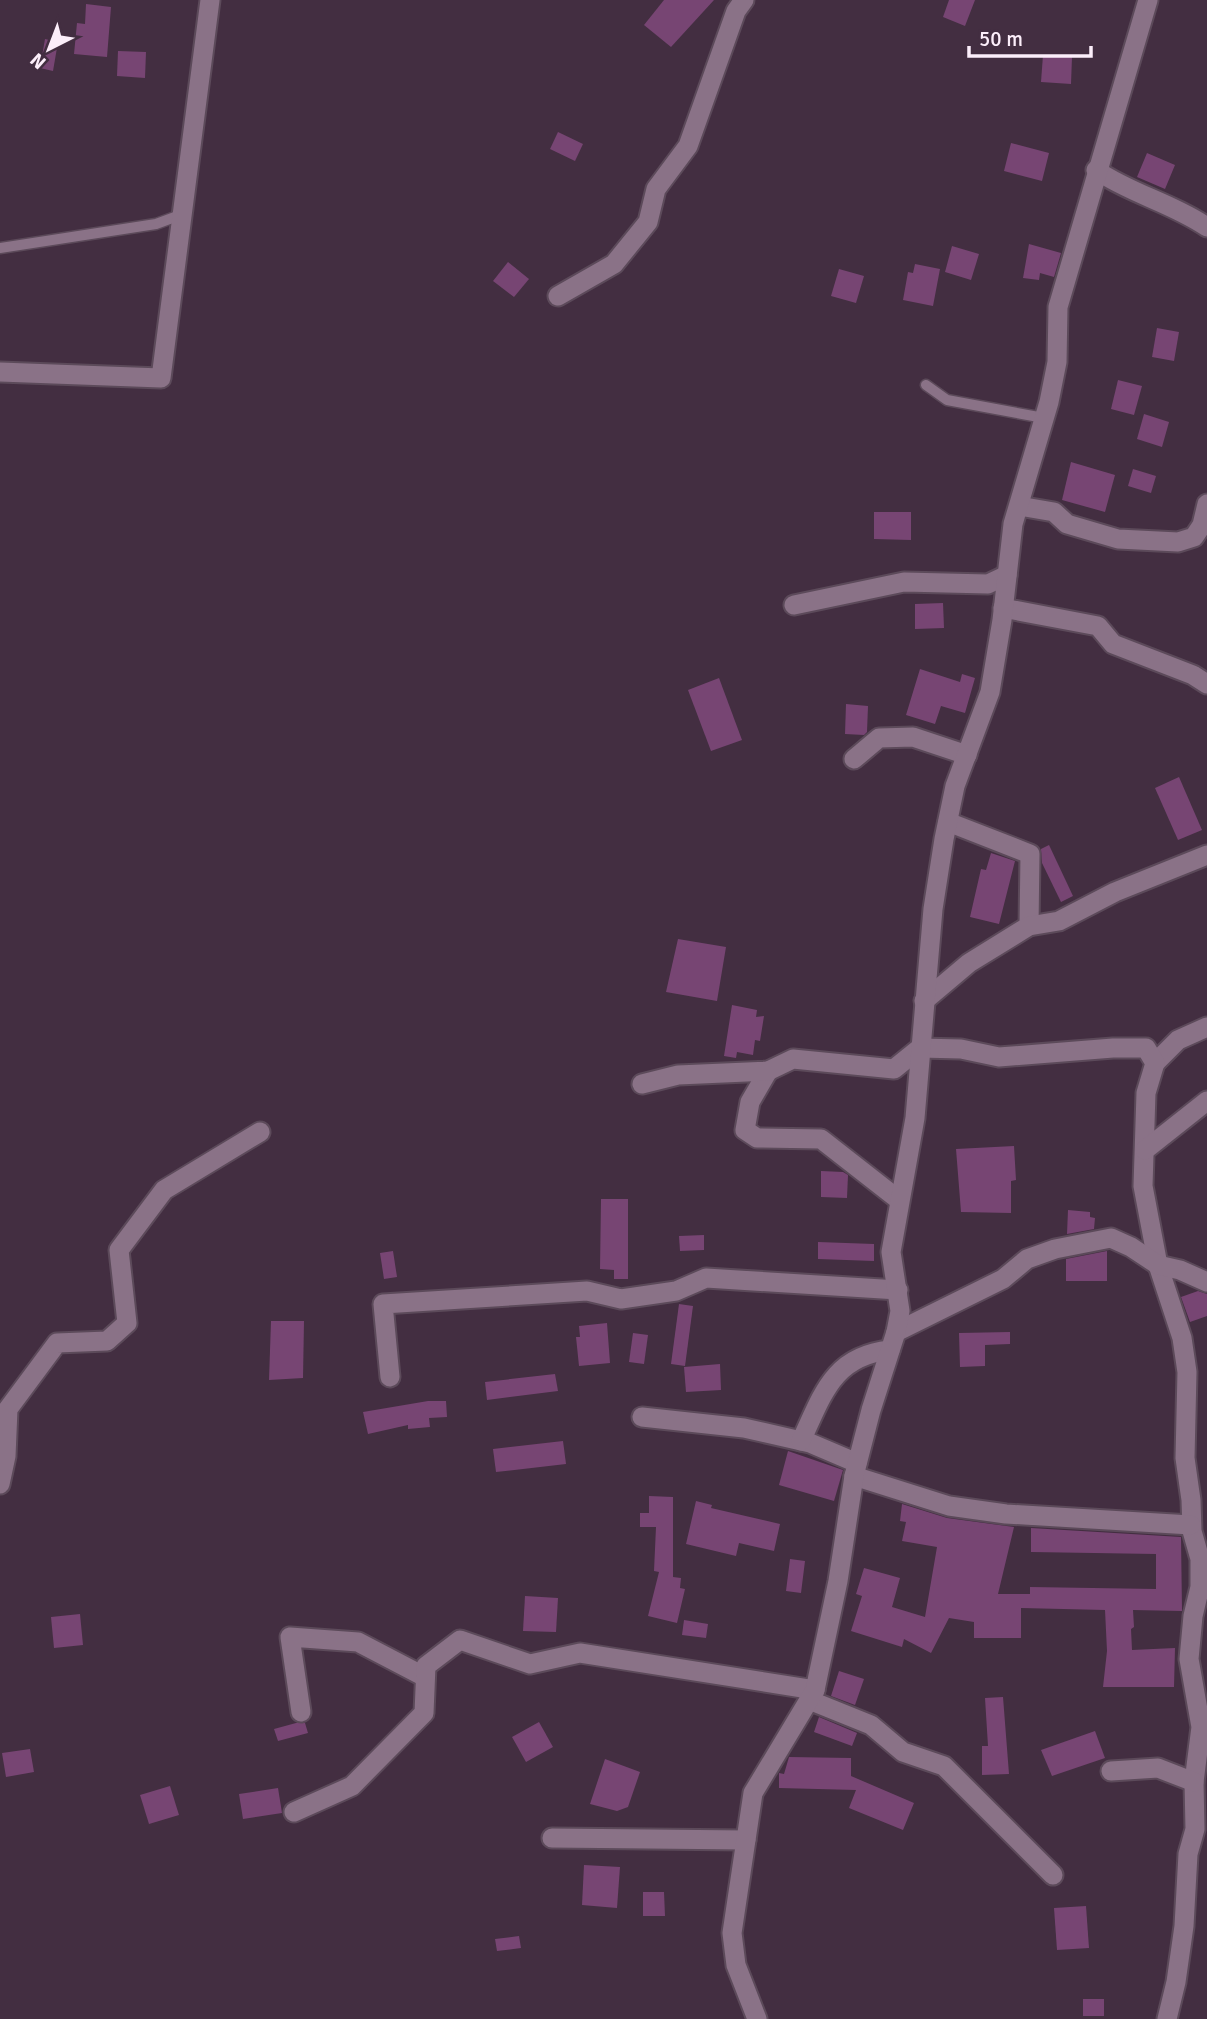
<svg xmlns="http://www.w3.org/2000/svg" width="1207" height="2019" viewBox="0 0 1207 2019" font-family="Signika,sans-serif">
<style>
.building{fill:#774573}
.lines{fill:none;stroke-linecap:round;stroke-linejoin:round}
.service-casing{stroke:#5c4a5a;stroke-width:13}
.minor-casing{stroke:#5c4a5a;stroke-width:23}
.service{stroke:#8a7287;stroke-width:10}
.minor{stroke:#8a7287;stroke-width:19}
</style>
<rect width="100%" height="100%" fill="#432e41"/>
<!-- building -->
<g class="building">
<path d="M664 0H714L671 47 644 25Z"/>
<path d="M949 0H975L965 26 943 17Z"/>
<path d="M86 4 111 7 107 57 74 54 77 23 85 24Z"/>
<path d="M45 39 58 42 53 71 40 68Z"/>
<path d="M118 51 146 52 145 78 117 76Z"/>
<path d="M1043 55 1072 57 1071 84 1041 82Z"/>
<path d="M558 132 583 144 575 161 550 149Z"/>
<path d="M1011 143 1049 153 1042 181 1004 171Z"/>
<path d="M1147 153 1175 165 1165 189 1137 177Z"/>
<path d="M1029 244 1061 253 1054 277 1040 273 1039 280 1023 278Z"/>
<path d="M952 246 979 254 971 280 945 272Z"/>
<path d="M508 262 529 279 514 297 493 281Z"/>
<path d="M915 264 940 269 933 306 903 300 908 272 913 273Z"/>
<path d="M839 269 864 276 856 303 831 296Z"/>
<path d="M1157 328 1179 332 1174 361 1152 357Z"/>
<path d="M1118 380 1142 386 1134 415 1111 409Z"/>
<path d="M1144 414 1169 422 1162 447 1137 439Z"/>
<path d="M1071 462 1115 475 1105 512 1062 500Z"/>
<path d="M1133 469 1156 476 1151 493 1128 486Z"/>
<path d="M874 512H911V540L874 539Z"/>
<path d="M943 603 944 628 915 629V604Z"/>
<path d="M920 669 960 682 962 674 975 678 965 713 941 706 935 724 906 715Z"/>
<path d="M719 678 742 740 711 751 688 690Z"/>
<path d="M846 704 868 706 867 732 864 735 845 734Z"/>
<path d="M1179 777 1202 830 1178 840 1155 788Z"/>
<path d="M1049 845 1073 896 1061 902 1042 863 1041 849Z"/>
<path d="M991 853 1015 861 999 924 970 917 981 869 986 870Z"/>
<path d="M678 939 726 947 717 1001 666 992Z"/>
<path d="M732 1005 757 1010 756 1017 764 1016 760 1041 755 1040 753 1055 737 1052 736 1058 724 1056Z"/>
<path d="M1014 1146 1016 1180 1011 1181V1213L961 1212 956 1149Z"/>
<path d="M821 1171 843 1172 848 1175 847 1198 821 1197Z"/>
<path d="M601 1199H628V1279H614V1270L600 1269Z"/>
<path d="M1068 1210 1090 1212V1217L1095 1218 1094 1229 1067 1234Z"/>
<path d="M704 1235V1250L680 1251 679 1236Z"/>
<path d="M818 1242 874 1244V1261L818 1259Z"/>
<path d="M393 1251 397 1277 384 1279 380 1253Z"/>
<path d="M1107 1251V1281H1066V1259Z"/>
<path d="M1198 1291 1207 1294V1316L1190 1322 1181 1297Z"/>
<path d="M679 1304 693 1306 685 1366 671 1364Z"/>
<path d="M271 1321H304L303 1378 269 1380Z"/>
<path d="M607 1323 610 1363 579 1366 576 1337H580L579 1326Z"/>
<path d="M1010 1332V1344L985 1345V1366L960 1367 959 1333Z"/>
<path d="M633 1333 648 1335 644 1364 629 1362Z"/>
<path d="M720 1364 721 1390 686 1392 684 1367Z"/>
<path d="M555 1374 558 1391 487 1400 485 1382Z"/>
<path d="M428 1401H446L447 1417 429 1418 430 1427 408 1429V1425L368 1434 363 1412Z"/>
<path d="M563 1441 566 1464 496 1472 493 1449Z"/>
<path d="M788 1451 843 1470 834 1501 779 1485Z"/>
<path d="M649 1496 673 1497V1577L681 1578 680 1588 685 1589 677 1623 648 1616 659 1572 654 1571 656 1527H640V1513H649Z"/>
<path d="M696 1501 712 1505 711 1508 780 1524 774 1551 739 1543 736 1556 686 1544Z"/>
<path d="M902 1504 947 1518 1014 1527 998 1594H1030V1587L1156 1589V1554L1031 1552V1528L1181 1537 1182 1611 1133 1610 1134 1627 1131 1629 1132 1650 1175 1648 1174 1687H1103L1107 1651 1105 1610 1021 1608V1638H974V1622L949 1618 931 1653 904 1639 902 1647 851 1631 862 1596 856 1594 864 1568 900 1578 892 1607 925 1617 937 1547 902 1541 906 1522 900 1521Z"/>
<path d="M790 1559 805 1561 801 1593 786 1591Z"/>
<path d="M525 1596 558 1598 556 1632 523 1631Z"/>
<path d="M80 1614 83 1645 54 1648 51 1617Z"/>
<path d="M684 1620 708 1624 706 1638 682 1635Z"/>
<path d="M839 1671 864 1679 855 1705 831 1696Z"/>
<path d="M1003 1697 1009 1774 982 1775V1746H988L985 1698Z"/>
<path d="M819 1717 857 1733 852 1746 814 1732Z"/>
<path d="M539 1722 553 1747 526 1762 512 1737Z"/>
<path d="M296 1723H305L308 1733 278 1741 274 1729Z"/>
<path d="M1095 1731 1105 1758 1052 1776 1041 1750Z"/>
<path d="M30 1749 34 1772 6 1777 2 1753Z"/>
<path d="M789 1757 851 1758V1776L914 1803 903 1830 849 1808 856 1790 779 1788V1773L784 1774Z"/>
<path d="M605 1759 640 1772 628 1807 617 1811 590 1804Z"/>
<path d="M170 1786 179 1815 149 1824 140 1795Z"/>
<path d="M278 1788 282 1813 243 1819 239 1794Z"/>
<path d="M584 1865 620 1867 617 1908 582 1905Z"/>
<path d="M643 1892H664L665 1916H643Z"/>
<path d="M1086 1906 1089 1948 1057 1950 1054 1908Z"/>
<path d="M519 1936 521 1948 497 1951 495 1939Z"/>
<rect x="1083" y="1999" width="21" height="17"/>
</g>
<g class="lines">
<!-- service casing -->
<g class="service-casing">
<g id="service">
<path d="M0 248 156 224 183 214"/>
<path d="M926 385 947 400 1044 418"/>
</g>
</g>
<!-- minor casing -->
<g class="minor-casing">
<g id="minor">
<path d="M1096 170C1131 194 1172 203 1207 227"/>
<path d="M558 296 614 264 648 222 656 189 688 146 736 11 744 0"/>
<path d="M0 372 161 378 210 0"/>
<path d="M1019 506 1054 512 1067 524 1118 539 1178 542 1194 537 1202 525 1207 504"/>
<path d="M794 605 904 582 988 584 1007 575"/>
<path d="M1003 608 1098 626 1113 644 1193 675 1207 684"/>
<path d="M854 759 879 738 913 737 967 755"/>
<path d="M948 822 1030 854 1029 926"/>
<path d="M924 1001 969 963 1029 926 1059 921 1115 892 1207 855"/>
<path d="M1155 1063 1178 1040 1207 1027"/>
<path d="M768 1071 750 1102 745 1130 757 1138 821 1139 899 1200"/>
<path d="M642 1084 678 1075 768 1071 793 1059 894 1069 920 1048 961 1049 999 1057 1113 1048H1146L1155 1063 1146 1093 1143 1186 1158 1265 1182 1338 1187 1372 1185 1458 1191 1500 1192 1531 1200 1559V1587L1193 1616 1189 1659 1201 1727 1194 1782 1195 1829 1188 1854 1184 1926 1176 1982 1167 2019"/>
<path d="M1145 1150 1207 1101"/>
<path d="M896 1332 1003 1279 1027 1259 1055 1249 1111 1238 1131 1247 1158 1265 1180 1270 1207 1282"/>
<path d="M390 1377 383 1304 587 1291 621 1299 676 1291 706 1278 898 1290"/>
<path d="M642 1417 744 1428 810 1443 857 1463"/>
<path d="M801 1441C823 1394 833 1356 890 1350"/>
<path d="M854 1476 949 1506 1006 1514 1191 1525"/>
<path d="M0 1484 6 1456 8 1409 57 1343 107 1341 127 1323 119 1250 164 1190 260 1132"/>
<path d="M809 1700 871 1725 903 1752 944 1766 1053 1875"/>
<path d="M301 1712 290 1637 358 1642 425 1677"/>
<path d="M1111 1771 1158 1768 1194 1782"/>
<path d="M294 1812 352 1786 424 1713 426 1666 460 1640 530 1664 580 1653 815 1690"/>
<path d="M552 1838 746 1840"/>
<path d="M757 2019 736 1965 732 1933 753 1793 815 1690 838 1581 854 1476 871 1410 896 1332 900 1311 891 1252 915 1118 933 909 944 839 955 786 990 692 1002 620 1013 524 1049 402 1057 362 1058 307 1148 0"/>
</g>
</g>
<!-- service -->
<use href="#service" class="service"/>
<!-- minor -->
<use href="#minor" class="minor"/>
</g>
<!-- north arrow -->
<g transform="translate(49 49) rotate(222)" stroke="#432e41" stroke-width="5" paint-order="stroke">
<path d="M0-5L12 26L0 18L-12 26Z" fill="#fceefa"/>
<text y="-10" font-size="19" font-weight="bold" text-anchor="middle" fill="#fceefa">N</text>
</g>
<!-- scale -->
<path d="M969 46v10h122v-10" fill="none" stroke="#fceefa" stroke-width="3.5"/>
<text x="979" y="46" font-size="21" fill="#fceefa" stroke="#432e41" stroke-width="5" paint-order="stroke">50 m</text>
</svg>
